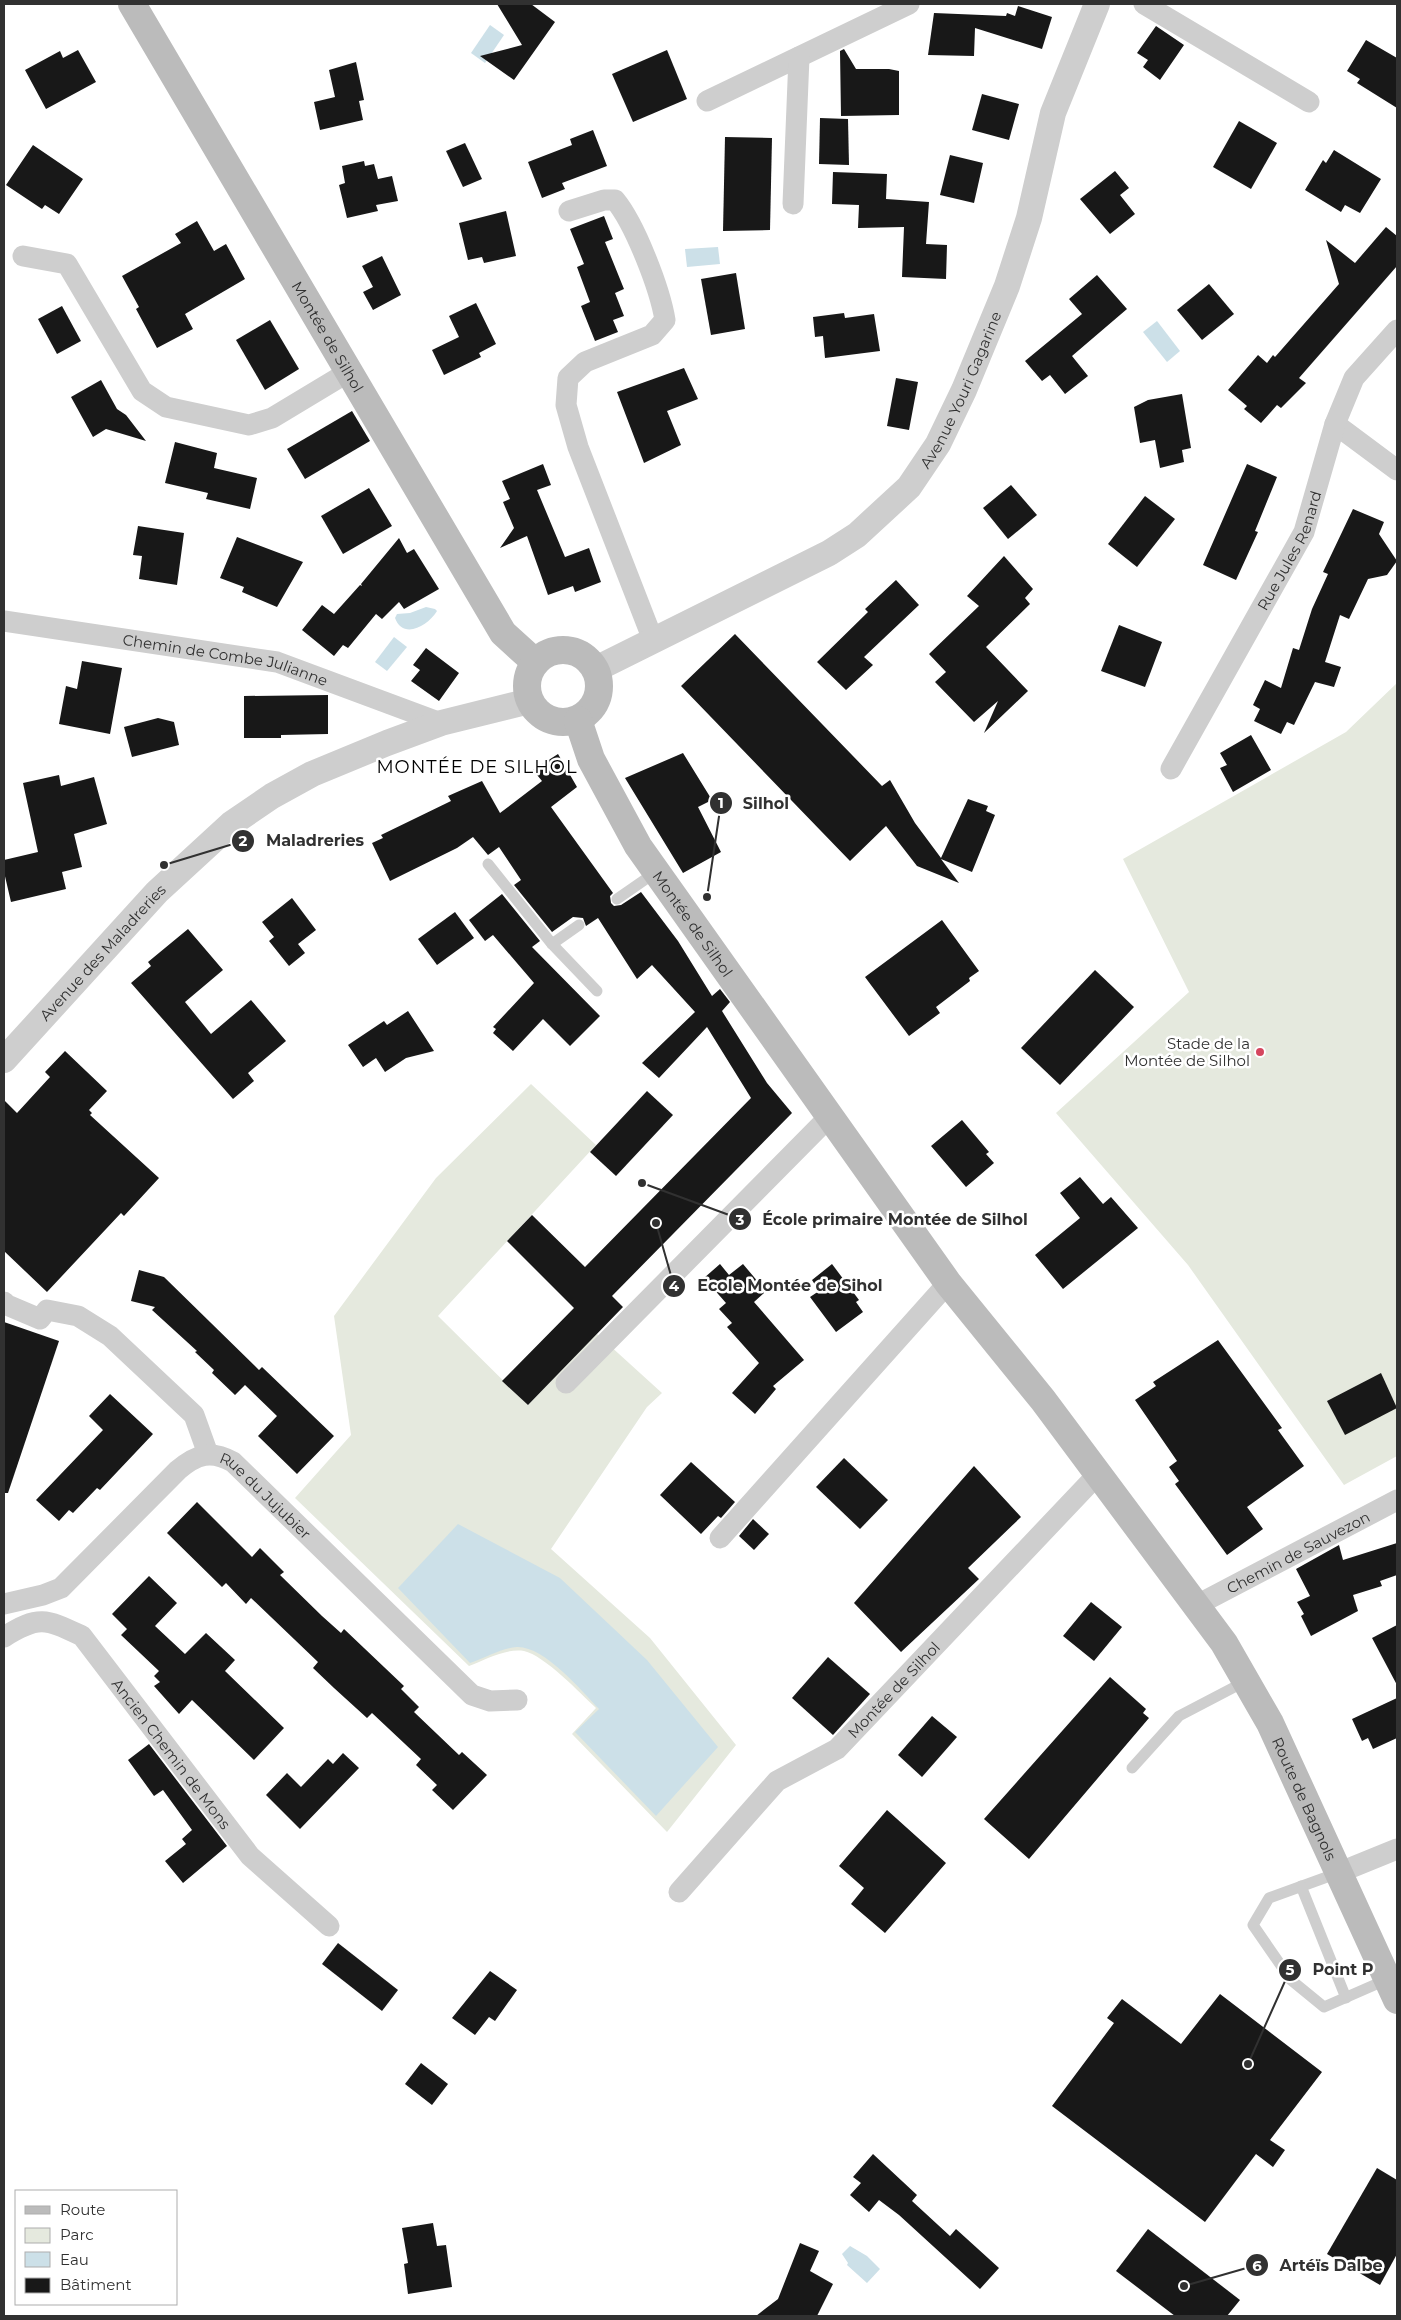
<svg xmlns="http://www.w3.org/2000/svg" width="1401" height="2320" viewBox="0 0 1401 2320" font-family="Montserrat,sans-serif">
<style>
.green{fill:#e5e9de}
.water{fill:#cce0e8}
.building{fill:#181818}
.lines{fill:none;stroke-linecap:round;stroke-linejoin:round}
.service{stroke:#cecece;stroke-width:11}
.minor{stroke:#cecece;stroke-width:21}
.tertiary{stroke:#cecece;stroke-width:26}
.secondary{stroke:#bbb;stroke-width:28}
.poi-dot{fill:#d5465e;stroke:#fff;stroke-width:2}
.labels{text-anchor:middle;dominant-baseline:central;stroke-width:5;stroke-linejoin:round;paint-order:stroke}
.street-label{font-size:15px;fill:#313131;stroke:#fff}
.poi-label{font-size:15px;fill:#313131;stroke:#fff;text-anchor:end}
.quarter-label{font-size:18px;letter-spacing:1px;fill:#000;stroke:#fff}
.leader{fill:none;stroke:#313131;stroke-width:2}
.callout-dot{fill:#313131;stroke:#fff;stroke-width:2}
.mark-label{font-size:15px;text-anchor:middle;font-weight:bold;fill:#fff}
.callout-label{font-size:16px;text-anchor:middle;font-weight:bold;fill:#313131;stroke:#fff;stroke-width:5;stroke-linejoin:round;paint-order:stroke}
</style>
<rect width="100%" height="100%" fill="#fff"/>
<!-- green -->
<g class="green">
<path d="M1397 683V1456L1344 1485 1188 1265 1056 1113 1189 992 1123 859 1346 732Z"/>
<path d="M531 1084 596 1145 438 1316 528 1405 597 1334 662 1393 647 1407 551 1549 650 1638 736 1745 667 1832 572 1734 596 1708C581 1694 544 1655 524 1651 506 1648 485 1660 469 1666L295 1498 351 1435 334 1316 436 1178Z"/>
</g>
<!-- water -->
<g class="water">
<path d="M490 25 504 35 485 63 471 53Z"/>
<path d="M718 247 720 264 687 267 685 249Z"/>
<path d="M1157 321 1180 351 1167 362 1143 332Z"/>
<path d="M426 607 435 609 437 611C428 626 403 640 395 618L397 614 410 613Z"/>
<path d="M394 637 407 647 387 671 375 662Z"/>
<path d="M458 1524 560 1578 647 1660 718 1747 656 1816 575 1732 599 1709C581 1690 544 1646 517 1647 501 1648 485 1658 470 1663L398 1588Z"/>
<path d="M850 2246 867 2256 880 2269 867 2283 847 2265 848 2263 842 2254Z"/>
</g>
<!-- building -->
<g class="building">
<path d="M497 4H531L555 22 514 80 480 56 522 45Z"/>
<path d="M1018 6 1052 17 1042 49 975 28 974 56 928 55 934 13 1006 16 1007 13 1015 16Z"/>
<path d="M1156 26 1184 45 1160 80 1143 67 1148 60 1137 53Z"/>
<path d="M1366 40 1397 58V108L1357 83 1360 79 1347 71Z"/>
<path d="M844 49 856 69H889L899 71V115L841 116 840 51Z"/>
<path d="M78 50 96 82 46 109 25 70 60 51 63 58Z"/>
<path d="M667 50 687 99 633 122 612 74Z"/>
<path d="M356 62 364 100 359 101 363 120 320 130 314 102 335 97 329 70Z"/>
<path d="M982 94 1019 104 1009 140 972 130Z"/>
<path d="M820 118 848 119 849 165 819 164Z"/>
<path d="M1239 121 1277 143 1251 189 1213 167Z"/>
<path d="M593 130 607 166 562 183 565 189 542 198 528 162 572 145 570 139Z"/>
<path d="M725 137 772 138 770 230 723 231Z"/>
<path d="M465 143 482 179 463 187 446 151Z"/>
<path d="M33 145 83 179 59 214 45 205 42 209 6 185Z"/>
<path d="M1334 150 1381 179 1360 213 1345 205 1341 212 1305 190 1323 160 1326 163Z"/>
<path d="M950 155 983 163 974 203 940 195Z"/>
<path d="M364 161 365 166 374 164 378 179 392 176 398 201 376 205 378 211 347 218 339 185 345 183 342 166Z"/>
<path d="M1115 171 1129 188 1120 195 1135 214 1110 234 1080 199Z"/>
<path d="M833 172 887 174 886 199 929 202 926 244 947 245 946 279 902 277 904 227 858 228 859 205 832 204Z"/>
<path d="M506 211 516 256 484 263 482 257 468 260 459 223Z"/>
<path d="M604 216 613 239 605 242 624 289 615 293 624 316 613 320 618 332 595 341 581 306 590 302 577 267 584 264 570 229Z"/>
<path d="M197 221 214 251 226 244 245 279 185 314 193 329 157 348 136 309 139 307 122 276 181 243 175 234Z"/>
<path d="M1386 227 1397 236V266L1299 378 1306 383 1281 408 1277 405 1261 423 1244 409 1247 406 1228 390 1258 355 1267 363 1273 355 1275 357 1339 284 1326 240 1355 263Z"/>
<path d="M382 256 401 295 373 310 363 292 373 287 362 266Z"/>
<path d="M736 273 745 329 711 335 701 279Z"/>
<path d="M1097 275 1127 309 1072 356 1088 376 1065 394 1050 375 1042 381 1025 361 1082 314 1069 299Z"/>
<path d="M1209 284 1234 314 1202 340 1177 310Z"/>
<path d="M476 303 496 344 479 353 481 357 444 375 432 350 459 337 449 316Z"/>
<path d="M62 306 81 341 57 354 38 319Z"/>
<path d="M844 313 845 318 874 314 880 351 825 358 823 336 815 337 813 317Z"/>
<path d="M270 320 299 369 265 390 236 340Z"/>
<path d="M684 368 698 399 667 411 681 445 644 463 617 392Z"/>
<path d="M896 378 918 382 909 430 887 426Z"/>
<path d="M101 380 117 409 126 415 146 441 106 429 93 437 71 397Z"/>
<path d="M1182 394 1191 448 1182 450 1184 462 1160 468 1155 440 1140 443 1134 407 1148 400Z"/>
<path d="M352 411 370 441 305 479 287 449Z"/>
<path d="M175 442 217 453 214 468 257 478 250 509 206 499 208 493 165 483Z"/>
<path d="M543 464 551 485 537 490 565 557 589 548 601 582 575 592 573 586 548 595 527 536 500 548 514 528 503 502 510 499 502 481Z"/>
<path d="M1247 464 1277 477 1255 531 1258 532 1236 580 1203 565Z"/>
<path d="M1011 485 1037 515 1008 539 983 508Z"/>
<path d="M369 488 392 526 343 554 321 516Z"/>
<path d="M1145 496 1175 519 1137 567 1108 544Z"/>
<path d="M1353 509 1384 522 1379 534 1397 561 1387 575 1368 579 1349 619 1340 615 1325 662 1341 667 1334 687 1315 682 1294 725 1287 722 1281 734 1254 721 1260 709 1253 705 1265 680 1281 688 1293 648 1299 650 1312 609 1328 574 1323 572Z"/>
<path d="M138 526 184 533 177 585 139 579 142 556 133 555Z"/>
<path d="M237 537 303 562 277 607 242 592 244 587 220 578Z"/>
<path d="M399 538 407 553 414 549 439 589 404 609 399 602 382 619 376 614 348 648 343 645 334 656 302 630 322 605 334 614 360 585 362 586 361 584Z"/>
<path d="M1004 556 1033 589 1025 598 1030 604 986 647 1028 691 984 733 998 701 974 722 935 682 946 672 929 654 979 606 967 596Z"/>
<path d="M896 580 919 605 864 657 873 665 846 690 817 662 868 612 865 609Z"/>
<path d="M1119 625 1162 642 1145 687 1101 671Z"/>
<path d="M735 634 882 786 890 780 915 823 941 858 968 799 988 806 986 811 995 815 972 872 941 859 959 883 917 866 886 826 850 861 681 686Z"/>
<path d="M426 648 459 673 439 701 411 681 420 670 413 665Z"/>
<path d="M82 661 122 668 110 734 59 724 66 686 77 689Z"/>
<path d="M328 695V734L281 735V738H244V696Z"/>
<path d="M158 718 174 722 179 745 132 757 124 727Z"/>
<path d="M1251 735 1271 770 1233 792 1220 768 1227 765 1220 753Z"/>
<path d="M683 753 712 800 698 807 721 852 683 873 625 778Z"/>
<path d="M558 754 577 787 551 807 613 893 610 896 611 903 614 906 621 905 641 892 678 941 712 996 720 989 730 1002 722 1011 767 1083 792 1113 612 1296 623 1307 528 1405 502 1381 574 1308 507 1241 532 1215 585 1267 751 1098 707 1027 659 1078 642 1063 695 1012 652 965 637 979 598 918 586 926 583 918 573 917 552 932 514 885 521 880 499 847 488 855 473 837 457 848 390 881 372 843 383 838 381 835 451 801 448 796 482 781 500 813 542 781 533 770Z"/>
<path d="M59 775 61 786 94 777 107 824 74 834 82 867 62 872 66 889 11 902 4 872V860L38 852 23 783Z"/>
<path d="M502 894 540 941 532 947 600 1016 570 1046 543 1019 513 1051 493 1033 496 1029 493 1027 534 983 493 935 485 941 469 920Z"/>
<path d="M292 898 316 930 298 944 305 953 289 966 269 941 274 937 262 922Z"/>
<path d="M455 912 474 938 437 965 418 939Z"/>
<path d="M942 920 979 971 969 978 970 981 936 1007 940 1013 909 1036 865 977Z"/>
<path d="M188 929 223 970 185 1002 211 1034 251 1000 286 1041 248 1073 254 1081 233 1099 131 983 151 966 148 962Z"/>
<path d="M1095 970 1134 1007 1060 1085 1021 1048Z"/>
<path d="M408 1011 434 1051 406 1058 385 1072 376 1058 363 1067 348 1045 384 1021 387 1025Z"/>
<path d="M65 1051 107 1091 89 1110 92 1113 90 1115 159 1178 124 1216 121 1213 47 1292 4 1251V1100L17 1113 50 1077 45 1072Z"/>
<path d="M647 1091 673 1115 616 1176 590 1152Z"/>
<path d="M962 1120 989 1152 986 1154 994 1163 966 1187 931 1146Z"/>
<path d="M1080 1177 1103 1204 1111 1197 1138 1228 1063 1289 1035 1255 1080 1218 1060 1193Z"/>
<path d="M720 1264 729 1275 743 1264 759 1283 757 1285 764 1293 754 1302 804 1360 773 1386 776 1389 755 1414 732 1393 759 1363 727 1327 732 1323 719 1309 726 1303 704 1278Z"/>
<path d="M832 1264 859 1300 856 1302 863 1312 836 1332 810 1297 819 1291 812 1280Z"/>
<path d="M139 1270 164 1277 259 1370 262 1367 334 1436 297 1474 258 1436 277 1416 245 1385 235 1395 212 1373 214 1370 195 1352 197 1351 152 1310 155 1307 131 1301Z"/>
<path d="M4 1322 59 1341 8 1493H4Z"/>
<path d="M1218 1340 1282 1428 1278 1430 1304 1466 1247 1507 1263 1529 1227 1555 1175 1484 1179 1481 1169 1467 1177 1461 1135 1400 1156 1386 1153 1382Z"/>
<path d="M1381 1373 1397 1408 1345 1435 1327 1401Z"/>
<path d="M110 1394 153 1434 100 1490 97 1488 73 1513 69 1510 59 1521 36 1500 103 1430 89 1416Z"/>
<path d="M844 1458 888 1500 860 1529 816 1487Z"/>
<path d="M691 1462 735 1502 721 1518 718 1516 701 1534 660 1495Z"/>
<path d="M974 1466 1021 1517 968 1568 979 1579 901 1652 854 1603Z"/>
<path d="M197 1502 252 1557 260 1548 284 1572 280 1575 322 1616 341 1633 344 1629 404 1686 401 1689 419 1707 414 1712 459 1755 462 1752 487 1775 453 1810 432 1790 437 1785 416 1765 421 1759 372 1713 367 1718 334 1688 313 1668 318 1662 251 1598 246 1604 226 1583 222 1587 167 1533Z"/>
<path d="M753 1519 769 1534 754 1550 739 1536Z"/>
<path d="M1397 1543V1575L1380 1581 1382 1586 1353 1595 1358 1611 1311 1636 1301 1616 1304 1614 1297 1602 1310 1596 1296 1569 1339 1545 1343 1560Z"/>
<path d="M149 1576 177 1603 155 1626 185 1654 206 1633 235 1660 225 1671 284 1728 254 1760 192 1700 179 1714 154 1686 160 1682 154 1676 159 1671 121 1635 127 1629 112 1614Z"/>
<path d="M1091 1602 1122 1627 1094 1661 1063 1636Z"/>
<path d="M1397 1625V1685L1372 1638Z"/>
<path d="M828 1657 870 1694 833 1735 792 1698Z"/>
<path d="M1110 1677 1146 1709 1143 1713 1149 1718 1029 1859 984 1819Z"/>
<path d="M1397 1698V1738L1373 1749 1368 1738 1362 1741 1352 1719Z"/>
<path d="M932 1716 957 1737 922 1777 898 1755Z"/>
<path d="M149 1744 227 1846 183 1883 165 1861 186 1844 182 1839 192 1830 163 1790 154 1796 128 1760Z"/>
<path d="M343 1753 359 1768 300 1829 266 1795 287 1773 301 1787 328 1759 333 1764Z"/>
<path d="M887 1810 946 1863 885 1933 851 1904 864 1888 839 1866Z"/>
<path d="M338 1943 398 1990 382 2011 322 1964Z"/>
<path d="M490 1971 517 1990 495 2021 489 2017 475 2035 452 2018Z"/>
<path d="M1220 1994 1322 2072 1270 2140 1285 2150 1273 2167 1256 2154 1205 2222 1052 2106 1114 2023 1107 2018 1122 1999 1181 2044Z"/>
<path d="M421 2063 448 2084 432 2105 405 2084Z"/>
<path d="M873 2154 917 2195 912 2201 950 2236 956 2229 999 2268 980 2289 899 2215 879 2200 869 2212 850 2195 861 2183 853 2177Z"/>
<path d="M1377 2168 1397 2180V2254L1380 2285 1327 2254Z"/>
<path d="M433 2223 437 2246 446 2245 452 2287 408 2294 404 2264 408 2263 402 2228Z"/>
<path d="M1148 2229 1240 2300 1227 2316H1175L1116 2271Z"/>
<path d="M800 2243 819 2251 810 2271 833 2284 817 2316H756L778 2299Z"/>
</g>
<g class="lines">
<!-- service -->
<g class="service">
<path d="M488 864 552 944 597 991"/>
<path d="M617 899 656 872"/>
<path d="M552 944 579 925"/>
<path d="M1132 1768 1179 1716 1246 1681"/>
<path d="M1338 1873 1269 1898 1253 1925 1291 1980 1324 2007 1388 1979"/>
<path d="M1301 1886 1346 1998"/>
</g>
<!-- minor -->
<g class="minor">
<path d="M1144 4 1309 102"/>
<path d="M707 101 909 4"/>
<path d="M793 204 799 57"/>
<path d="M569 211 604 200H615C635 224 660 289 665 320L652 335 585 362 568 378 566 405 578 447 653 640"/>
<path d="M23 256 67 264 142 391 166 407 249 425 272 418 350 371"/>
<path d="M1335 424 1397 470"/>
<path id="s1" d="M4 621 277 662 441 723"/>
<path id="s2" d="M1171 769 1304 532 1335 424 1354 378 1397 330"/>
<path d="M4 1302 7 1305 40 1319 47 1310 78 1316 110 1336 194 1415 208 1454"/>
<path d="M566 1383 830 1116"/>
<path d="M720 1538 948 1283"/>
<path id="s3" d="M4 1604 43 1595 61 1588 178 1470C197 1454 211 1450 233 1462L472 1695 490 1701 517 1700"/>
<path id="s4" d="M1197 1605 1397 1500"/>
<path id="s5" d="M4 1637C39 1615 46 1619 82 1636L250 1856 329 1926"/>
<path d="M1338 1873 1397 1849"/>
<path id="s6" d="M679 1892 777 1781 837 1749 1098 1474"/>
</g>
<!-- tertiary -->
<g class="tertiary">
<path id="s7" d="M596 669 829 553 857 535 909 487 938 444 964 390 1007 286 1029 218 1053 113 1097 4"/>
<path id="s8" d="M4 1060 157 892 231 824 272 796 312 774 387 743 441 723 530 701"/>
</g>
<!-- secondary -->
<g class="secondary">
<path id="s9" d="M132 4 503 633 535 662"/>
<circle cx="563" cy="686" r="36"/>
<path id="s10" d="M578 720 591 759 638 846 948 1283 1043 1400 1224 1643 1270 1723 1397 2000"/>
</g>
</g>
<!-- markers -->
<circle class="poi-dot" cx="1260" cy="1052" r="5"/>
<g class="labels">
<!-- street labels -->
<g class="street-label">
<text stroke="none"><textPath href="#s9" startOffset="386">Montée de Silhol</textPath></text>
<text stroke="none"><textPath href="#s7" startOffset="475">Avenue Youri Gagarine</textPath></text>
<text stroke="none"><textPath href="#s2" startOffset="249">Rue Jules Renard</textPath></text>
<text stroke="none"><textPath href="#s1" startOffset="225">Chemin de Combe Julianne</textPath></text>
<text stroke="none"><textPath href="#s10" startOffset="235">Montée de Silhol</textPath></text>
<text stroke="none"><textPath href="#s8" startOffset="146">Avenue des Maladreries</textPath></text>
<text stroke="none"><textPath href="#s3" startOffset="332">Rue du Jujubier</textPath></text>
<text stroke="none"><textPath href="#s4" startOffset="114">Chemin de Sauvezon</textPath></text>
<text stroke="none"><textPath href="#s6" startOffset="298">Montée de Silhol</textPath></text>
<text stroke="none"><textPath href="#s5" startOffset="232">Ancien Chemin de Mons</textPath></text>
<text stroke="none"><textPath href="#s10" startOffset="1305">Route de Bagnols</textPath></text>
</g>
<!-- poi labels -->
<g class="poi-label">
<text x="1250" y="1043">Stade de la<tspan x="1250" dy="17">Montée de Silhol</tspan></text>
</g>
<!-- quarter labels -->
<g class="quarter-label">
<text x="477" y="767">MONTÉE DE SILHOL</text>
</g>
</g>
<!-- callouts -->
<path class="leader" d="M707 897L721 803M164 865L243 841M642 1183L740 1219M656 1223L674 1286M1248 2064L1290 1970M1184 2286L1257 2265"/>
<g class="callout-dot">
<circle cx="707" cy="897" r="5"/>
<circle cx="164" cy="865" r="5"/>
<circle cx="642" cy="1183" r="5"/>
<circle cx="656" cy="1223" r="5"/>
<circle cx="1248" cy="2064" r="5"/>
<circle cx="1184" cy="2286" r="5"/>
<circle cx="721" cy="803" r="12"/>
<circle cx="243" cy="841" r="12"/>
<circle cx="740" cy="1219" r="12"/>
<circle cx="674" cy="1286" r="12"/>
<circle cx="1290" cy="1970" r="12"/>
<circle cx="1257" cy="2265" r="12"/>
</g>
<g class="mark-label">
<text x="721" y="808">1</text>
<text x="243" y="846">2</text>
<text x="740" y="1225">3</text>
<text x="674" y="1291">4</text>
<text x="1290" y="1975">5</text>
<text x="1257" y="2271">6</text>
</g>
<g class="callout-label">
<text x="766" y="809">Silhol</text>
<text x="315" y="846">Maladreries</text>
<text x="895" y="1225">École primaire Montée de Silhol</text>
<text x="790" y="1291">Ecole Montée de Sihol</text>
<text x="1343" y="1975">Point P</text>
<text x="1331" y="2271">Artéïs Dalbe</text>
</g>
<!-- border -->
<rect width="1401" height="2320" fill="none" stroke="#313131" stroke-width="10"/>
<!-- legend -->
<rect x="15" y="2190" width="162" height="115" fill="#ffffff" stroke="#adadad"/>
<rect x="25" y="2206" width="25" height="8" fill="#bbbbbb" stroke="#adadad"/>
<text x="60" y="2215" font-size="15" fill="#313131">Route</text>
<rect x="25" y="2228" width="25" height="15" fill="#e5e9de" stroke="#adadad"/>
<text x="60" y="2240" font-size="15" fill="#313131">Parc</text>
<rect x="25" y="2252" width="25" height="15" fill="#cce0e8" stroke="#adadad"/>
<text x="60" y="2265" font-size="15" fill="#313131">Eau</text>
<rect x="25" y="2278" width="25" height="15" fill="#181818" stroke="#adadad"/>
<text x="60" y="2290" font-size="15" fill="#313131">Bâtiment</text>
</svg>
